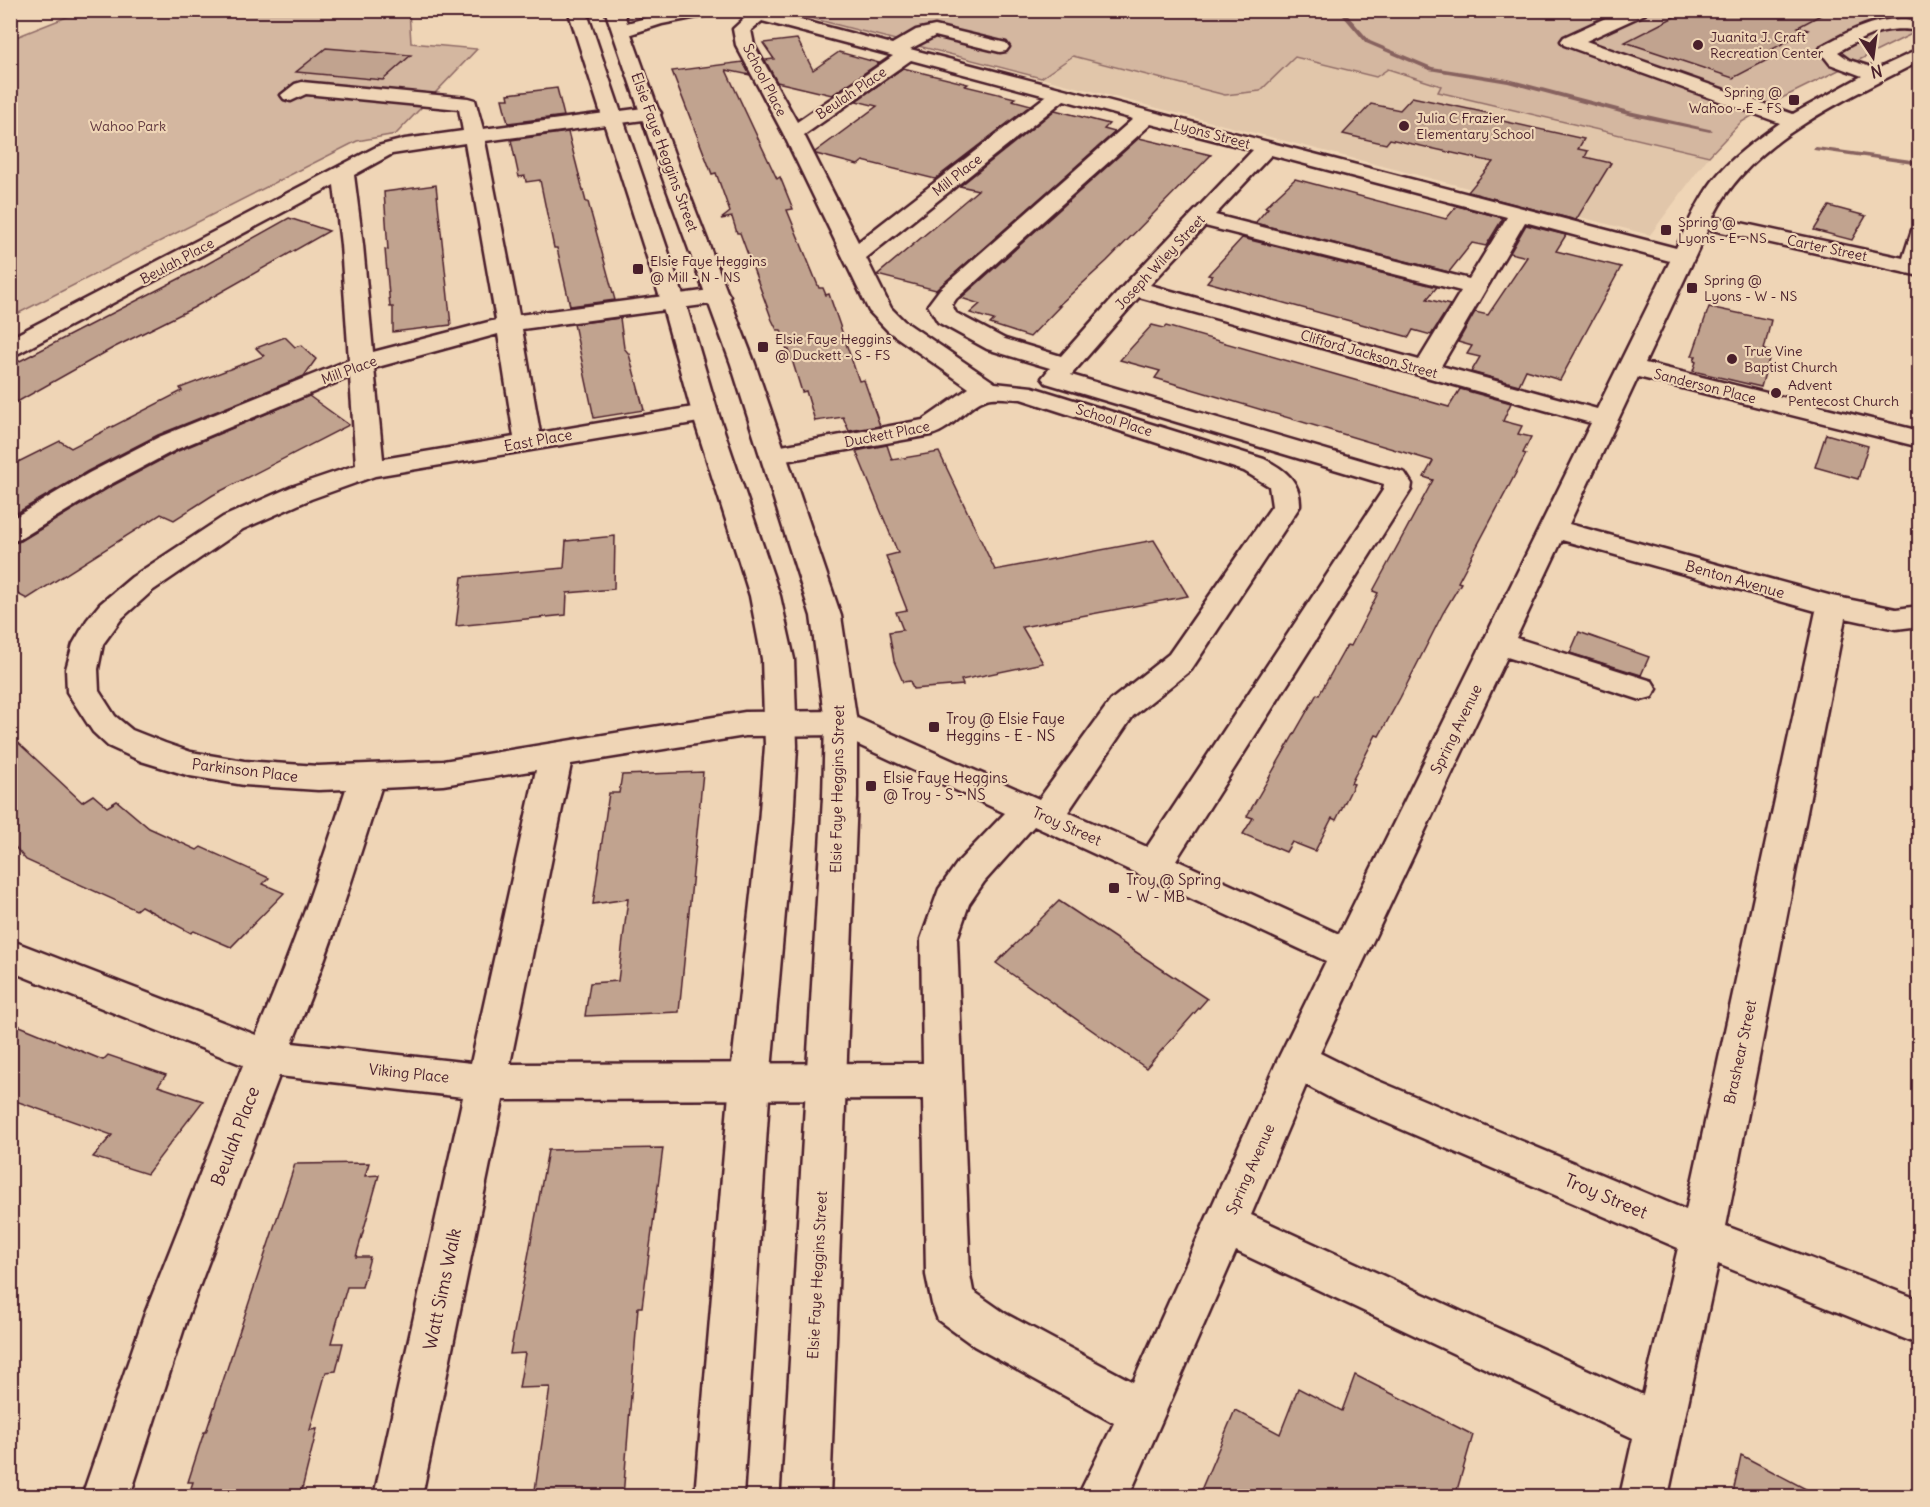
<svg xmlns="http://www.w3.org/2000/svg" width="1930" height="1507" viewBox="0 0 1930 1507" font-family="Delius,sans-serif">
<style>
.built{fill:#e1c6aa}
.green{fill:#d4b7a0;stroke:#8f6b66;stroke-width:1.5}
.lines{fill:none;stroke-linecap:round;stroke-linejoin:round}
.stream{fill:#87625f;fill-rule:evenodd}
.building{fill:#c1a38f;stroke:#4a1f2b;stroke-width:1.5}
.minor-casing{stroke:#4a1f2b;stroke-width:5}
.major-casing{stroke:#4a1f2b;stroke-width:5}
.minor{fill:#efd5b6;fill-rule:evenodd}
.major{fill:#efd5b6;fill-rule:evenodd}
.poi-dot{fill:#4a1f2b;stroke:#efd5b6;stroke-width:2}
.labels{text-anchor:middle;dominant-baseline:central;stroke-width:4.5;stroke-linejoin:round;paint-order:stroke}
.far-poi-label{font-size:14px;fill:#4a1f2b;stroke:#efd5b6;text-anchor:start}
.far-street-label{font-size:14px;fill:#4a1f2b;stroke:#efd5b6}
.far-park-label{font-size:14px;fill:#5f363d;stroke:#efd5b6}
.street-label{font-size:15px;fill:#4a1f2b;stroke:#efd5b6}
.poi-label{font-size:15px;fill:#4a1f2b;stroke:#efd5b6;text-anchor:start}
.near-street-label{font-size:18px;fill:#4a1f2b;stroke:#efd5b6}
</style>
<rect width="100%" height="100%" fill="#efd5b6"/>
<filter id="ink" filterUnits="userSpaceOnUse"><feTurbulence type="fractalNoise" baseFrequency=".0167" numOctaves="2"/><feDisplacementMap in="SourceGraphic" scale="12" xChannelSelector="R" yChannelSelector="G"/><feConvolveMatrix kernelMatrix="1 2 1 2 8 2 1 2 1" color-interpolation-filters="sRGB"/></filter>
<g filter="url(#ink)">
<!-- built -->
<path class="built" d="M1073 56 1225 95 1260 91 1294 57 1376 77 1388 68 1442 87 1439 92 1709 156 1650 235 1041 78Z"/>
<!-- green -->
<g class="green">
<path d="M409 10 411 43 477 49 396 134 357 141 11 317V39L82 11Z"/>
<path d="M1919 10 1920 30 1780 99 1740 123 1709 156 1438 92 1441 86 1388 69 1376 77 1295 57 1260 91 1225 95 1073 56 1041 78 784 11Z"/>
</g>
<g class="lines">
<!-- stream -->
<g class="stream">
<path d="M1338 10H1343L1370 41 1432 67 1508 79 1629 111 1713 130 1710 132 1628 115 1508 83 1429 70 1366 43Z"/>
<path d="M1816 147 1919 161 1920 165 1814 150 1813 149Z"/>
</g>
</g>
<!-- building -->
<g class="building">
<path d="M1700 10H1758L1766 13 1771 10H1830L1798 27 1808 30 1767 52 1777 55 1733 78 1625 42 1676 16Z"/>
<path d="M797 39 813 70 839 52 879 63 832 95 777 82 765 60 774 59 763 43Z"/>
<path d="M326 48 411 55 383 80 296 72Z"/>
<path d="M743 62 750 75 726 70 777 179 780 177 793 209 787 210 819 288H823L826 295 829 294 859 381 864 380 880 426 849 431 843 417 815 421 806 391 802 392 789 350H787L781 330H777L772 320 740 233H737L732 217 721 219 730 212 716 173 712 174 672 71Z"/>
<path d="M903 68 968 84 965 86 1015 98 1012 100 1031 105 935 179 863 161 858 165 816 154 815 152 877 106 856 101Z"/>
<path d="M557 88 564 116 508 123 502 99H509L508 94Z"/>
<path d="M1412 97 1492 114 1489 118 1584 139 1578 149 1588 151 1585 157 1611 163 1576 220 1468 192 1493 162 1390 139 1386 144 1343 134 1371 104 1400 110Z"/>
<path d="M1055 110 1109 124 1104 129 1115 132 936 290 877 275 978 190 960 186Z"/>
<path d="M568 132 586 202H588L615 300 570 306 557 248H554L540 180 526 182 525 176 519 177 511 140Z"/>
<path d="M1139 138 1211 155 1107 261 1058 306H1060L1030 337 990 324 994 320 970 313 980 304 961 298Z"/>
<path d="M1295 179 1446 219 1457 206 1503 218 1486 246 1472 243 1449 272 1255 223 1268 208 1265 207Z"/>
<path d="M436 185 451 325 393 332V307H390L385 249 388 250 384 192Z"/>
<path d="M1829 206 1866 216 1852 240 1814 230Z"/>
<path d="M289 218 329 231 193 308 113 348 10 406V366L200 268Z"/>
<path d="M1526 225 1566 235 1556 251 1621 267 1560 380 1526 370 1519 385 1471 372 1480 357 1467 354 1472 346 1458 342 1475 312 1488 315 1527 257 1510 253Z"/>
<path d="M1242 238 1437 287 1427 299 1450 305 1431 335 1413 330 1409 337 1207 282 1212 276 1208 275Z"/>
<path d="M1709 307 1771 320 1764 350 1771 352 1761 387 1693 371 1696 362 1694 361 1696 356H1692Z"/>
<path d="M620 318 624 348 629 354 644 410 594 418 574 324Z"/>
<path d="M1152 325 1164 328 1166 326 1449 407 1460 389 1511 403 1503 421 1522 426 1518 434 1531 437 1523 453 1526 454 1458 582 1461 583 1443 613 1400 698 1379 736 1376 735 1351 783 1354 784 1336 820 1332 818 1315 851 1292 842 1286 852 1243 834 1253 818 1247 816 1317 694 1319 695 1347 645 1351 646 1378 593 1373 591 1433 480 1424 477 1433 461 1155 378 1160 371 1120 360Z"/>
<path d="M285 337 295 347 301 345 316 359 304 376 158 435 88 471 10 517V466L60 441 71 448 182 391 180 388 264 356 256 348Z"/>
<path d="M309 396 349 425 213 495 174 520 161 514 27 599 10 590V544L21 541 110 487 178 451Z"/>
<path d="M1826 434 1868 446 1858 479 1815 467Z"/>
<path d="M887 445 892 460 939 452 995 570 1154 540 1188 596 1022 627 1043 663 961 680 963 685 913 689 910 681 903 682 894 661 889 632 903 630 896 612 907 610 886 556 898 553 856 451Z"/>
<path d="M615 536 614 589 567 593 566 615 456 626 462 577 564 568 566 541Z"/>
<path d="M1579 632 1649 657 1641 675 1570 653Z"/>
<path d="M10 735 82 802 93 795 107 807 117 801 149 828 197 850 201 847 269 878 263 884 284 893 231 947 194 931 191 933 141 906 136 910 26 860 10 841Z"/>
<path d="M703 772 679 1012 585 1016 590 983 618 981 628 899 593 904 609 793H619L622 775Z"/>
<path d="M1059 901 1207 999 1146 1068 996 963Z"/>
<path d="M10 1022 103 1060 108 1055 166 1075 158 1086 203 1101 147 1174 93 1157 112 1135 10 1099Z"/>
<path d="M663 1148 642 1307H638L623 1497H534L550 1387 519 1388 525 1353 510 1354 548 1150Z"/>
<path d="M369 1163 365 1176 379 1175 356 1257H370L362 1287H347L331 1343H343L336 1371 326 1372 310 1430 317 1429 300 1497H188L193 1482H188L204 1432H206L295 1164Z"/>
<path d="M1355 1375 1473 1435 1455 1497H1198L1235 1410 1280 1434 1298 1388 1342 1411Z"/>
<path d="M1741 1455 1821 1497H1732Z"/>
</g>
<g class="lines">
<!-- minor casing -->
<g class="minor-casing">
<path id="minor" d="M733 10H763L892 44 916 30 935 26 1006 43 1009 47 1006 51 1000 52 935 36 910 49 1676 248C1687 226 1697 202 1712 182 1730 158 1756 140 1780 123L1564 45 1561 41 1564 37 1623 10H1647L1645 14 1586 41 1793 114 1862 76 1830 64 1819 50 1822 46C1854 28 1882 14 1920 21V31C1885 25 1868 35 1838 52L1849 60 1877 69 1920 49V61C1847 99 1750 140 1713 217L1903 258 1912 230 1920 228V276L1708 229 1645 363 1920 431V447L1638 377 1569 524 1832 596 1896 609 1920 606V626L1896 629 1845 618 1726 1226 1920 1300V1345L1718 1264 1668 1496H1620L1633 1438 1236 1251 1129 1496H1078L1114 1423 974 1346 938 1320 932 1304 926 1275 923 1099 503 1100 422 1496H374L463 1097 279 1076 188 1316 130 1496H82L144 1316 243 1065 10 971V940L256 1035C291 955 319 872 346 789L318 790 244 785 190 776 141 761 108 746 93 732 67 692 66 669 73 644 87 620 100 604 132 577 223 517 291 487 356 465 350 377 177 449 109 485 20 539 10 542V520L89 473 159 437 349 360 341 245 334 185 19 353 10 355V338L378 146 405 139 463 131 459 109 306 94 291 101 284 99 281 95 295 84 302 82 468 98 475 100 483 129 651 107 658 109 661 113 658 117 651 119 485 141 519 315 718 289 726 291 730 296 726 301 718 303 522 329 540 433 705 405 714 408 718 413 714 418 705 421 375 476 311 499 243 529 152 591 122 618 103 644 98 669 99 691 115 716 132 730 165 743 191 752 244 761 318 766 443 761 745 712 841 711 1039 799 1111 700 1169 654 1272 506 1269 486 1244 471 1021 399C1011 399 996 396 987 399 965 406 954 429 931 435L774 463 765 461 761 455 765 449 923 420 969 388 888 331 869 311 783 133 736 45 733 29 746 17 735 14ZM762 21 887 54 893 56 797 122 754 45 751 30ZM911 60 1046 96 858 242 804 135ZM1064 100 1133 119 940 289 928 305 938 322 987 349 1050 368 1042 378 1046 383 1384 484 1383 490 1147 847 1068 812 1133 716 1191 670 1300 506C1301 481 1284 469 1264 459L1032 387 995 383 904 321 891 308 866 258ZM1151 124 1253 150 1126 283 1061 356 1005 339 956 313 952 305 956 299ZM465 143 496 320 373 352 363 245 354 175 392 154ZM1271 155 1507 217 1469 279 1215 215ZM1525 222 1670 261 1597 409 1441 366ZM1205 226 1461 291 1419 360 1150 285ZM1139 297 1591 423 1339 934 1176 860 1411 490 1412 484 1405 473 1071 375ZM498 334 514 437 383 459 374 368ZM1562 540 1816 611 1686 1210 1364 1075 1320 1053 1507 657 1641 700 1652 697 1657 689 1652 681 1516 638ZM837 735 1005 813 958 862 939 889 921 939 923 1063 510 1064 571 764 745 736ZM536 770 471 1063 292 1043C327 960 354 874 381 788L443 785ZM1034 826 1326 961 1277 1061 1133 1382 1006 1314 973 1291 970 1275 957 939 969 904 984 882ZM1306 1085 1336 1101 1678 1248 1643 1395 1251 1215Z"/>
</g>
<!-- major casing -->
<g class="major-casing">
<g id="major">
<path d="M568 10H586L685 301 718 413 780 596 794 659 797 746 793 823 770 1082 743 1496H695L730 1082 759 823 765 746 762 659 750 596 692 413 661 301Z"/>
<path d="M605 10H623L627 23 676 10H715L713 14 662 24 631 34 678 165 755 364 841 616 857 723V797L830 1496H782L823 797 825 723 811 616 731 364 658 165Z"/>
</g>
</g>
<!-- minor -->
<use href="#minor" class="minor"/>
<!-- major -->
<use href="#major" class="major"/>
</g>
</g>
<!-- markers -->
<g class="poi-dot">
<circle cx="1698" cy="45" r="6"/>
<rect x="1788" y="94" width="12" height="12" rx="3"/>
<circle cx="1404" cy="126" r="6"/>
<rect x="1660" y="224" width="12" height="12" rx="3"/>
<rect x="632" y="263" width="12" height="12" rx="3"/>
<rect x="1686" y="282" width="12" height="12" rx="3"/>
<rect x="757" y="341" width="12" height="12" rx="3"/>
<circle cx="1732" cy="359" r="6"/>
<circle cx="1776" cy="393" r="6"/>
<rect x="928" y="721" width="12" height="12" rx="3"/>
<rect x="865" y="780" width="12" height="12" rx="3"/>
<rect x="1108" y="882" width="12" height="12" rx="3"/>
</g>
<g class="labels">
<!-- far-poi labels -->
<g class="far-poi-label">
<text x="1710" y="37">Juanita J. Craft<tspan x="1710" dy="16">Recreation Center</tspan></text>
<text x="1782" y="92" text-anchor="end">Spring @<tspan x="1782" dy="16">Wahoo - E - FS</tspan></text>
<text x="1416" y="118">Julia C Frazier<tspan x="1416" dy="16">Elementary School</tspan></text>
<text x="1678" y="222">Spring @<tspan x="1678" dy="16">Lyons - E - NS</tspan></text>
<text x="650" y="261">Elsie Faye Heggins<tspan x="650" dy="16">@ Mill - N - NS</tspan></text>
<text x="1704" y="280">Spring @<tspan x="1704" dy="16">Lyons - W - NS</tspan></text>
<text x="775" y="339">Elsie Faye Heggins<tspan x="775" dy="16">@ Duckett - S - FS</tspan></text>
<text x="1744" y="351">True Vine<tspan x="1744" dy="16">Baptist Church</tspan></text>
<text x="1788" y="385">Advent<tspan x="1788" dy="16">Pentecost Church</tspan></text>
</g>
<!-- far-street labels -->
<g class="far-street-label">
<text transform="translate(765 80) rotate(63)">School Place</text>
<text transform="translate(851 93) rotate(-34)">Beulah Place</text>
<text transform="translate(1212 134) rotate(15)">Lyons Street</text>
<text transform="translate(957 175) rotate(-38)">Mill Place</text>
<text transform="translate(1827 248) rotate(12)">Carter Street</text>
<text transform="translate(177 261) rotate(-28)">Beulah Place</text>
<text transform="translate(1160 262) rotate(-47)">Joseph Wiley Street</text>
<text transform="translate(1369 354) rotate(16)">Clifford Jackson Street</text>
<text transform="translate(349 370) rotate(-20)">Mill Place</text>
<text transform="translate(1705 386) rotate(14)">Sanderson Place</text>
<text transform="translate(1114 420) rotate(17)">School Place</text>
<text transform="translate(887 434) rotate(-11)">Duckett Place</text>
</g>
<!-- far-park labels -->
<g class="far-park-label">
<text x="128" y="126">Wahoo Park</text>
</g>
<!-- street labels -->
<g class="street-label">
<text transform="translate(665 152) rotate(70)">Elsie Faye Heggins Street</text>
<text transform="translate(538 440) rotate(-10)">East Place</text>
<text transform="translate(1735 579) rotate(16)">Benton Avenue</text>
<text transform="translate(1456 729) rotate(-64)">Spring Avenue</text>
<text transform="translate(245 770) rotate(7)">Parkinson Place</text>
<text transform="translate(837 789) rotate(-89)">Elsie Faye Heggins Street</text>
<text transform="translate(1067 826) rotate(24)">Troy Street</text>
<text transform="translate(1740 1052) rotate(-78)">Brashear Street</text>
<text transform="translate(409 1073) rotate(6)">Viking Place</text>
<text transform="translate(1250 1169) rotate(-66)">Spring Avenue</text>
<text transform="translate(817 1275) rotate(-87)">Elsie Faye Heggins Street</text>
</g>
<!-- poi labels -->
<g class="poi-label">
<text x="946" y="718">Troy @ Elsie Faye<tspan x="946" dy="17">Heggins - E - NS</tspan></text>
<text x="883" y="777">Elsie Faye Heggins<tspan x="883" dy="17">@ Troy - S - NS</tspan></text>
<text x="1126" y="879">Troy @ Spring<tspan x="1126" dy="17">- W - MB</tspan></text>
</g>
<!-- near-street labels -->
<g class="near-street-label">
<text transform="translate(235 1136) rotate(-69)">Beulah Place</text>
<text transform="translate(1606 1196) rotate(23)">Troy Street</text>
<text transform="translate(442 1289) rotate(-78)">Watt Sims Walk</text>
</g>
</g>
<!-- margin -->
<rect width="1930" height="1507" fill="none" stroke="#efd5b6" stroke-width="36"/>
<rect x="18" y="18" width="1894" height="1471" fill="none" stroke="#4a1f2b" stroke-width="2" filter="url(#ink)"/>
<!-- north arrow -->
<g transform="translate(1873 57) rotate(167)" stroke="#efd5b6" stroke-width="4.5" paint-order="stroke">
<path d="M0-4.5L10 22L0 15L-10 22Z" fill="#4a1f2b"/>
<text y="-9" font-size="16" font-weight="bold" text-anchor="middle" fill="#4a1f2b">N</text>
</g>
</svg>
